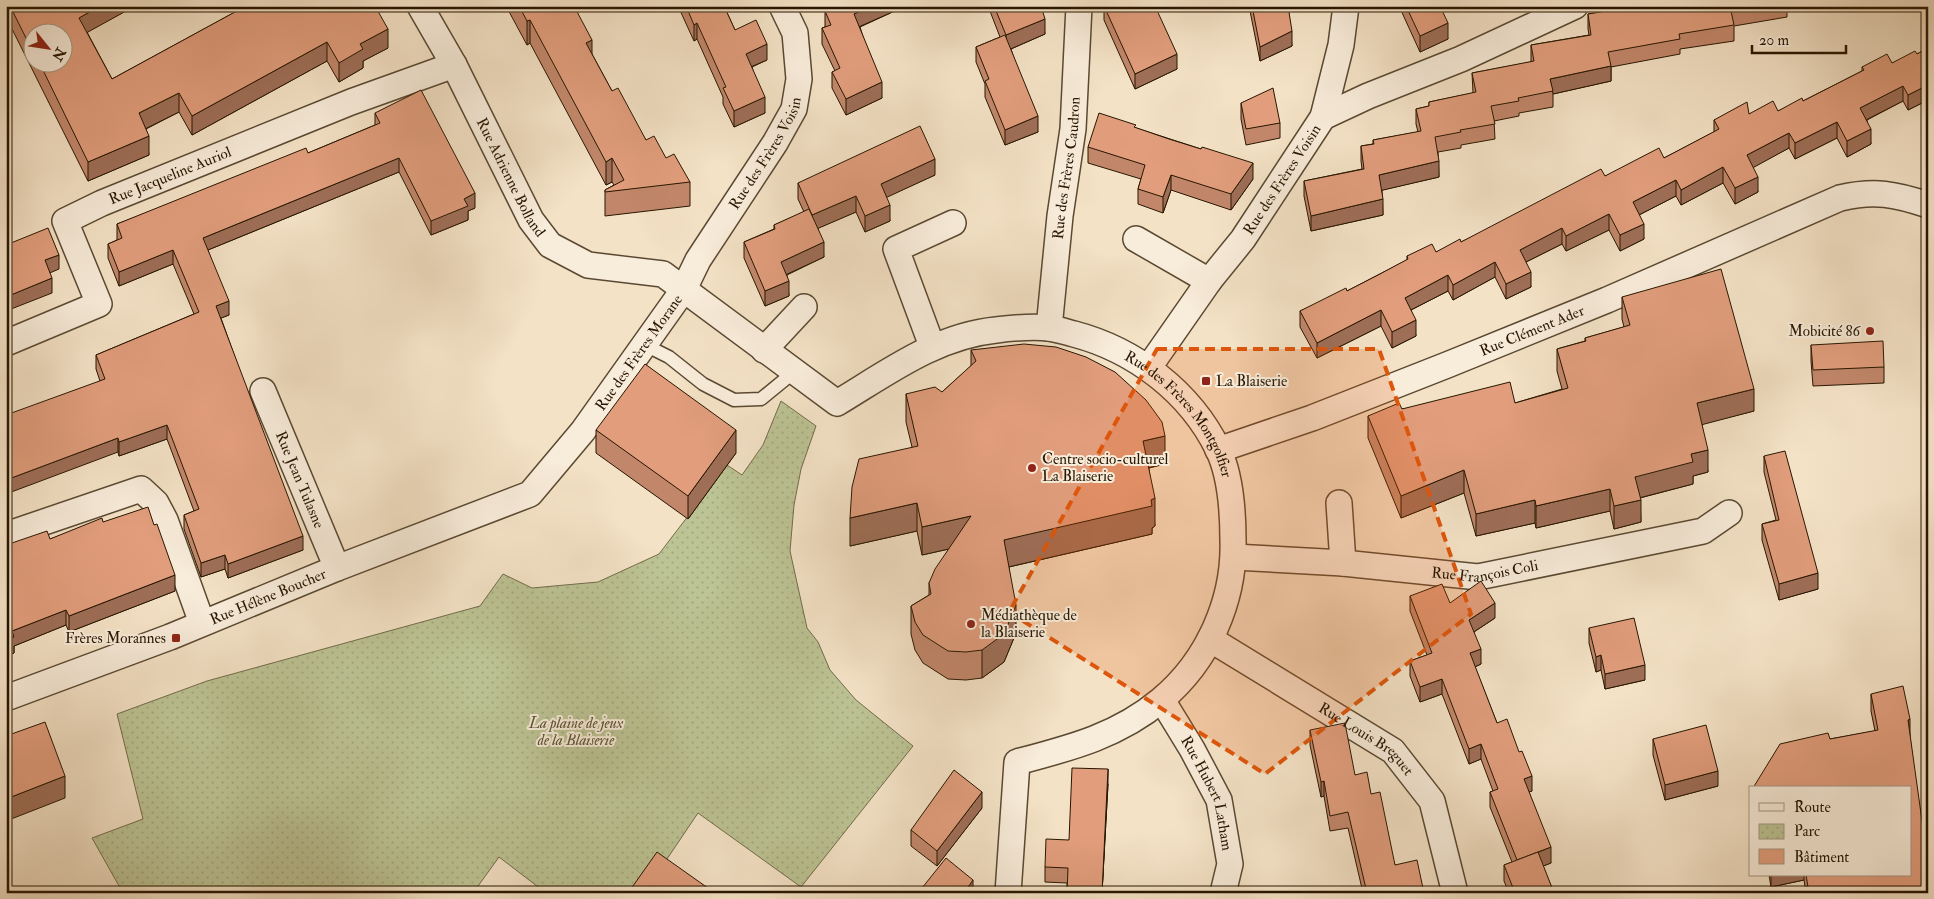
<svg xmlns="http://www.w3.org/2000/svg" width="1934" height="899" viewBox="0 0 1934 899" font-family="'IM FELL Double Pica',serif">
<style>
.park{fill:url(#park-dots);stroke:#726c4a}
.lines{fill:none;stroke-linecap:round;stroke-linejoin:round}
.lane-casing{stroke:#5a4932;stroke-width:15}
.street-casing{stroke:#5a4932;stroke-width:28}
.lane{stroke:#f8ecda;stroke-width:12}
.street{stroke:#f8ecda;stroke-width:25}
.wall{fill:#c2876b;stroke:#271600;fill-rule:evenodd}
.shaded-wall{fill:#9e6e57;stroke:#271600}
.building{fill:#e19d7c;stroke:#271600}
.marked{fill:#de560b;fill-opacity:0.2;stroke:#de560b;stroke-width:4;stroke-dasharray:10 6;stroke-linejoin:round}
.poi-dot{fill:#8f2418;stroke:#f8ecda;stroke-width:2}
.labels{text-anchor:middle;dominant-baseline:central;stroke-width:4;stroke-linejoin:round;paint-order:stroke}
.street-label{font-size:15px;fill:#271600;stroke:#f8ecda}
.poi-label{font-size:15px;fill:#271600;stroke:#f8ecda;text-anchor:start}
.park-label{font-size:15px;font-style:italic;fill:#5b5334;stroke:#f8ecda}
</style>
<defs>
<pattern id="park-dots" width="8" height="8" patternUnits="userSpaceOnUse" patternTransform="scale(1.25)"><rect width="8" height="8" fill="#bcc394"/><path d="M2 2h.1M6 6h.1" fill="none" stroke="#a2a77e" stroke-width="1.8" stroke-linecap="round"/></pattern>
</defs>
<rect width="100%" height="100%" fill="#f4e2c6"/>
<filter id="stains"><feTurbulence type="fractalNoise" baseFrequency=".004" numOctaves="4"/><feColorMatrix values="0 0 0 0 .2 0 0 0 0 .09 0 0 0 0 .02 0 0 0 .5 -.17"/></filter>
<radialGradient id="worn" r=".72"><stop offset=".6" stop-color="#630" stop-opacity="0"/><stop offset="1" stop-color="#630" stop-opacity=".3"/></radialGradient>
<!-- park -->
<path class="park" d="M781 401 816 426 801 469 794 505 790 551 807 628 818 642 830 670 856 700 913 746 801 887 698 813 644 893H546L499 857 473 893H123L92 838 143 819 117 714 207 681 480 606 503 574 532 588 598 582 659 554 727 465 742 475 763 445Z"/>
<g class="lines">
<!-- lane casing -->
<g class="lane-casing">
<path id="lane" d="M645 345 669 357 703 384 734 400 761 399 794 372"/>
</g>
<!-- street casing -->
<g class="street-casing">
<g id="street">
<path id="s1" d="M420 6 454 65 531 220 550 245 588 265 663 274 837 403C887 373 936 336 996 330 1012 328 1032 326 1049 328 1057 329 1066 332 1074 334 1135 350 1190 392 1218 449 1231 476 1233 511 1233 540 1235 600 1208 661 1161 700 1118 736 1070 748 1017 762L1008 893"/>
<path d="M1323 117 1341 45 1346 6"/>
<path d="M1136 239 1209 281"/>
<path id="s2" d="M1049 328 1060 216 1073 129 1079 6"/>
<path id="s3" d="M6 343 99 304 65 221 102 203 351 102 454 65"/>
<path d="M932 346 896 249 953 223"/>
<path d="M764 350 804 307"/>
<path id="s4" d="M1149 367 1209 281 1243 239 1323 117 1368 96 1461 59 1575 6"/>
<path id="s5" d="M263 391 337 568"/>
<path id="s6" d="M1218 450 1312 418 1447 365 1607 300 1840 198C1875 190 1895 194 1928 205"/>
<path d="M1339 503 1343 563"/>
<path d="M6 535 141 489 156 503 165 520 202 623"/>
<path id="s7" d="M1234 557 1343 563 1478 577 1703 531 1729 513"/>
<path id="s8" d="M1210 639 1393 751 1432 801 1455 893"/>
<path id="s9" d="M6 698 170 637 337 568 530 494 583 431 684 289 698 260 775 143 794 109 799 79 795 33 782 6"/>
<path id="s10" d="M1162 700 1192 749 1219 800 1230 864 1223 893"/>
</g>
</g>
<!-- lane -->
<use href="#lane" class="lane"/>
<!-- street -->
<use href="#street" class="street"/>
</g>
<!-- wall -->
<g class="wall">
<path d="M6 6H135L87 32 112 79 246 6 388 48 363 61V68L339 82 327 61 192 135 179 112 146 129 149 155 88 181 6 17ZM32 32 62 62H32Z"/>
<path d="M506 6H574L592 54 612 91 646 140 690 182V206L605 216V190L614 185 612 182 606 185 530 43 527 45Z"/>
<path d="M678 6H724L735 30 767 60 752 67 765 113 734 127 723 104V97L697 39 694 41Z"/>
<path d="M832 6H897V10L860 27 882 98 846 115 832 88V72L835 71 822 44V28L825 27V11L833 8Z"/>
<path d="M988 6H1041L1045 34 1011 49 1038 132 1005 145 985 97V84L976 62V47L1000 37Z"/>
<path d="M1104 6H1155L1177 69 1135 89 1104 20Z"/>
<path d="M1249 6H1288L1292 46 1260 61Z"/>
<path d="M1399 6H1440L1448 39 1420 52Z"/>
<path d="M1638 6H1787V17L1734 26V41L1680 49V54L1611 67V81L1553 94V107L1519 113V116L1494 121 1495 139 1461 145V148L1438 152 1439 177 1382 190 1383 215 1311 231 1304 196V181L1362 169 1361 161V146L1373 144V140L1418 132 1416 124V109L1429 106V102L1473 93 1472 73 1531 62V45L1589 35 1588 29V14Z"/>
<path d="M1928 48V100L1908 110 1903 101 1867 120 1871 144 1847 157 1837 138 1795 159 1789 148 1753 167 1758 192 1735 204 1723 183 1681 205 1676 196 1639 215 1644 239 1620 251 1609 230 1566 251 1562 244 1526 262 1531 287 1506 299 1495 277 1453 300 1448 291 1411 310 1416 336 1392 348 1381 326 1317 358 1300 327V311L1347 291 1407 260V256L1436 252 1461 242 1605 176 1664 158 1714 132V120L1749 114 1778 111 1803 101 1862 71V67L1892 63 1917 54Z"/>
<path d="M1241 103 1280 123V138L1246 145 1241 119Z"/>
<path d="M375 113 475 208 468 211V220L431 235 399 172 208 250 229 315 221 318 303 550 228 578 225 569 201 577 184 529V515L194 511 167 439 119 456 100 381 96 369V355L194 314 173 264 119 286 108 258V244L117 240V224L308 153 375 125Z"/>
<path d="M1136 128 1201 149 1253 179 1231 210 1171 190 1163 213 1138 204V189L1141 179 1088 163V147Z"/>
<path d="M935 175 886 197 890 221 865 232 856 212 818 228 824 257 787 275 789 296 765 306 744 258V242L774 229V225L804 212 798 199V183Z"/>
<path d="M1622 297 1754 411 1702 424 1708 472 1693 476V484L1640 498 1641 522 1614 529 1610 511 1536 528 1535 523 1476 536 1464 493 1401 518 1368 438V416L1402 409 1515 403 1562 389 1557 371V349L1585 341V338L1624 327 1622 319Z"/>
<path d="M1811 345 1884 367V383L1813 386 1811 361Z"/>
<path d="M971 350 1165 464 1149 468 1155 526 1152 528V534L1009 567 1016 633 1004 662 982 678 966 680 948 679 923 663 915 650 911 634V606L929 595V583L949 549 922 555 917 531 850 546 912 447 906 422V394L942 392 971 366Z"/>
<path d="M596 430 736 453 688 519 596 453Z"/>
<path d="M1764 456 1818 589 1779 600 1762 540V524L1776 520 1764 472Z"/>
<path d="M103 522 175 591 69 632 66 625 14 646V653L6 656 50 539Z"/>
<path d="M1410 596 1450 603 1495 618 1474 632 1481 664 1475 667 1497 723 1532 791 1529 792 1551 863 1543 866 1554 893H1509L1504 881V865L1512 862 1490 807V792L1493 791 1481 759 1469 764 1442 694 1420 702 1410 676V661L1427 655 1410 611Z"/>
<path d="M1589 628 1645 680 1605 689 1601 670 1596 672 1589 643Z"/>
<path d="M1871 694 1910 736 1927 893H1806L1804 880 1771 887 1769 875H1910L1830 739 1875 731 1871 711Z"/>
<path d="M1310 730 1355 775 1371 794 1395 865 1424 893H1363L1348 828 1330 831 1324 796 1321 797 1310 745Z"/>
<path d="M1653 739 1718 786 1665 800 1653 755Z"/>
<path d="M1108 784 1102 893H1067V883L1045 882V867L1069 840Z"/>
<path d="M982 808 937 866 911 846V830Z"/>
</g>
<!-- shaded-wall -->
<g class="shaded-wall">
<path d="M100 6H135L79 37V18Z"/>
<path d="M871 6H897V10L854 29V14Z"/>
<path d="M1045 19V34L1006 51V35Z"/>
<path d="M530 20V43L527 45V21Z"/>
<path d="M697 23V39L694 41V25Z"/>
<path d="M1448 23V39L1420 52V36Z"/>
<path d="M388 29V48L363 61V68L339 82V63L360 44Z"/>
<path d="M1292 31V46L1260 61V47Z"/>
<path d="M592 40V63L586 43Z"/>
<path d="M327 42V61L192 135V116Z"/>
<path d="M767 44V60L746 69V54Z"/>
<path d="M1177 54V69L1135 89V74Z"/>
<path d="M1611 66V81L1553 94 1550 79Z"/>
<path d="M882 82V98L846 115V99Z"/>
<path d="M1928 85V100L1908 110V95Z"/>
<path d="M1903 86V101L1860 123V108Z"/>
<path d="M179 93V112L139 132V113Z"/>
<path d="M765 97V113L734 127V111Z"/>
<path d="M1038 116V132L1005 145V130Z"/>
<path d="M1837 122V138L1795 159V143Z"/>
<path d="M1871 129V144L1847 157V141Z"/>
<path d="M1789 133V148L1747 171V155Z"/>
<path d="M149 136V155L88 181V162Z"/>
<path d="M399 158V172L203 252V238Z"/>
<path d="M612 158V182L606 185V162Z"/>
<path d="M935 159V175L881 200V184Z"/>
<path d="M1439 161V177L1379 191V175Z"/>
<path d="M1253 163V179L1231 210V194Z"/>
<path d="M1723 167V183L1681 205V190Z"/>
<path d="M1171 175V190L1163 213V197Z"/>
<path d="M1758 177V192L1735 204V188Z"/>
<path d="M1676 180V196L1633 218V202Z"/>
<path d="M475 193V208L468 211V220L431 235V221L464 199Z"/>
<path d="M856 196V212L812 231V215Z"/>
<path d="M1383 199V215L1311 231V216Z"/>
<path d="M890 205V221L865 232V216Z"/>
<path d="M1609 214V230L1566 251V236Z"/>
<path d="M1644 224V239L1620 251V235Z"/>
<path d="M1562 228V244L1520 265V250Z"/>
<path d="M824 242V257L781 277V262Z"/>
<path d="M173 250V264L119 286V272Z"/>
<path d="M59 255V269L45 275V260Z"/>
<path d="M1495 262V277L1453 300V285Z"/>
<path d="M1531 272V287L1506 299V284Z"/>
<path d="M1448 275V291L1405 313V298Z"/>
<path d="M52 278V293L6 311V297Z"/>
<path d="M789 281V296L765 306V291Z"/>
<path d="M229 301V315L216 320V306Z"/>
<path d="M1381 310V326L1317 358V343Z"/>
<path d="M1416 320V336L1392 348V332Z"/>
<path d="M1754 389V411L1697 426V403Z"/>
<path d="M167 425V439L119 456V442Z"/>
<path d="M736 430V453L688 519V496Z"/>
<path d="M1165 436V464L1143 469V441Z"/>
<path d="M118 438V452L6 494V480Z"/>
<path d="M1708 450V472L1693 476V484L1635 499V477L1691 454Z"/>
<path d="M1464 470V493L1401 518V496Z"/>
<path d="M1610 489V511L1536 528V506Z"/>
<path d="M1155 498V526L1152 528V534L1004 568V540L1151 500Z"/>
<path d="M1535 500V523L1476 536V514Z"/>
<path d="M1641 500V522L1614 529V506Z"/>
<path d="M917 503V531L850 546V518Z"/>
<path d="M971 516V544L922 555V527Z"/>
<path d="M303 536V550L228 578V564Z"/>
<path d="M225 555V569L201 577V563Z"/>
<path d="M1818 573V589L1779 600V584Z"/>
<path d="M175 575V591L69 632V616Z"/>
<path d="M1495 603V618L1469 635V620Z"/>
<path d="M1016 605V633L1004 662 982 678V650Z"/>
<path d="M66 610V625L14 646V653L6 656V640L12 631Z"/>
<path d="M1481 649V664L1470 669V653Z"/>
<path d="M1601 655V670L1596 672V657Z"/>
<path d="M1645 665V680L1605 689V674Z"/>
<path d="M1442 679V694L1420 702V687Z"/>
<path d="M1910 719V736L1908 720Z"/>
<path d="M1481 744V759L1469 764V749Z"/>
<path d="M1108 769V784L1102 893Z"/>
<path d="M1718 771V786L1665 800V785Z"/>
<path d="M65 776V798L6 821V799Z"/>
<path d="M1532 776V791L1524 794V779Z"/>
<path d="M1324 781V796L1321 797V782Z"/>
<path d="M982 792V808L937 866V851Z"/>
<path d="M1551 847V863L1517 876V861Z"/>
<path d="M1771 875H1804V880L1771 887Z"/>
<path d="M973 880V893H964Z"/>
</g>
<!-- building -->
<g class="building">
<path d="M10 6H100L79 18 112 79 246 6H375L388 29 360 44 363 49 339 63 327 42 192 116 179 93 139 113 149 136 88 162 39 62H62V32H32V50Z"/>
<path d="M519 6H574L592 40 586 43 612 91 618 88 646 140 654 136 666 158 674 154 690 182 605 192V190L624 180 612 158 606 162 530 20 527 21Z"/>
<path d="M686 6H724L735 30 756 20 767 44 746 54 765 97 734 111 723 88 726 87 697 23 694 25Z"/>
<path d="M835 6H871L854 14 882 82 846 99 832 72 840 68 822 28 831 25 825 11Z"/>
<path d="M994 6H1041L1045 19 1006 35Z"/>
<path d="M1104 6H1155L1177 54 1135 74Z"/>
<path d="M1252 6H1288L1292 31 1260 47Z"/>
<path d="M1406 6H1440L1448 23 1420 36Z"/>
<path d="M1638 6H1759L1731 11 1734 25 1679 34 1680 39 1608 52 1611 66 1550 79 1553 91 1518 98 1519 101 1491 106 1495 124 1460 130 1461 132 1435 137 1439 161 1379 175 1383 199 1311 216 1304 181 1364 169 1361 146 1374 144 1373 140 1421 131 1416 109 1429 106V102L1476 92 1472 73 1534 61 1531 45 1591 35 1588 14Z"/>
<path d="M1005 35 1038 116 1005 130 985 81 989 79 976 47Z"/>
<path d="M1928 48V85L1908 95 1903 86 1860 108 1871 129 1847 141 1837 122 1795 143 1789 133 1747 155 1758 177 1735 188 1723 167 1681 190 1676 180 1633 202 1644 224 1620 235 1609 214 1566 236 1562 228 1520 250 1531 272 1506 284 1495 262 1453 285 1448 275 1405 298 1416 320 1392 332 1381 310 1317 343 1300 311 1346 288 1347 291 1378 275 1408 259 1407 256 1432 244 1436 252 1460 239 1461 242 1601 169 1605 176 1659 148 1664 158 1719 129 1714 120 1747 102 1749 114 1773 101 1778 111 1802 98 1803 101 1864 70 1862 67 1887 54 1892 63 1915 51 1917 54Z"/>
<path d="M1273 88 1280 123 1246 129 1241 103Z"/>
<path d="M421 90 475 193 464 199 468 206 431 221 399 158 203 238 229 301 216 306 303 536 228 564 225 555 201 563 184 515 199 509 167 425 119 442 118 438 6 480V415L105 379 96 355 199 312 173 250 119 272 108 244 122 238 117 224 306 148 308 153 380 123 375 113Z"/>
<path d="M1099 113 1136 125 1134 127 1169 139 1201 149 1202 147 1253 163 1231 194 1171 175 1163 197 1138 189 1145 165 1088 147Z"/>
<path d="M920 126 935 159 881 184 890 205 865 216 856 196 812 215 798 183Z"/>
<path d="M809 209 824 242 781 262 789 281 765 291 744 242 775 229 774 225Z"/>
<path d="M48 228 59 255 45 260 52 278 6 297V245Z"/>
<path d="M1721 269 1754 389 1697 403 1708 450 1691 454 1693 462 1635 477 1641 500 1614 506 1610 489 1536 506 1535 500 1476 514 1464 470 1401 496 1368 416 1399 403 1402 409 1510 382 1515 403 1568 388 1557 349 1586 341 1585 338 1630 325 1622 297Z"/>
<path d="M1883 341 1884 367 1813 370 1811 345Z"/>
<path d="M1024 344 1056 347 1086 357 1115 372 1146 400 1162 422 1165 436 1143 441 1155 498 1151 500 1152 506 1004 540 1016 605 1004 634 982 650 966 652 948 651 923 635 915 622 911 606 931 594 929 583 935 569 971 516 922 527 917 503 850 518 852 487 859 459 918 446 906 394 935 387 942 392 976 361 971 350Z"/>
<path d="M645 364 736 430 688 496 596 430Z"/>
<path d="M1785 451 1818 573 1779 584 1762 524 1779 520 1764 456Z"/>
<path d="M148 507 154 525 157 524 175 575 69 616 66 610 12 631 14 637 6 640V545L47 531 50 539 102 518 103 522Z"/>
<path d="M1481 581 1495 603 1469 620 1481 649 1470 653 1497 723 1507 719 1519 752 1522 751 1532 776 1524 779 1551 847 1517 860 1490 792 1498 789 1481 744 1469 749 1442 679 1420 687 1410 661 1432 653 1410 596 1442 584 1450 603Z"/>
<path d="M1634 618 1645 665 1605 674 1601 655 1596 657 1589 628Z"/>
<path d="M1903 686 1910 719 1908 720 1928 864 1927 893H1809L1806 875H1910V788H1753L1780 744 1828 733 1830 739 1878 730 1871 694Z"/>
<path d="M45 722 65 776 6 799V736Z"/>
<path d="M1345 723 1355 775 1367 772 1371 794 1380 792 1395 865 1417 860 1424 893H1367L1348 812 1330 816 1324 781 1321 782 1310 730Z"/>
<path d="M1706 725 1718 771 1665 785 1653 739Z"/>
<path d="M1072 768 1108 769 1102 893H1067L1068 868 1045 867 1046 839 1069 840Z"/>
<path d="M954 770 982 792 937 851 911 830Z"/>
<path d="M657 852 715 893H628Z"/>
<path d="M1538 852 1554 893H1515L1504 865Z"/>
<path d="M946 858 973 880 964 893H918Z"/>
</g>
<!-- marked area -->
<path class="marked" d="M1157 349H1379L1471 614 1265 774 1009 612Z"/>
<!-- markers -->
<g class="poi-dot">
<circle cx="1870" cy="331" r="5"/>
<rect x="1201" y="376" width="10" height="10" rx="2.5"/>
<circle cx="1032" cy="468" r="5"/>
<circle cx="971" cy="624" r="5"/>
<rect x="171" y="633" width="10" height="10" rx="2.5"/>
</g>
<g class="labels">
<!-- street labels -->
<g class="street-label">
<text stroke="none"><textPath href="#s9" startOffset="978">Rue des Frères Voisin</textPath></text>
<text stroke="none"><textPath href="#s2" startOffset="161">Rue des Frères Caudron</textPath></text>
<text stroke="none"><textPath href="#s3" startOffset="305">Rue Jacqueline Auriol</textPath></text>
<text stroke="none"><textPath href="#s1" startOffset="194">Rue Adrienne Bolland</textPath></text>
<text stroke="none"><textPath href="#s4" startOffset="230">Rue des Frères Voisin</textPath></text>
<text stroke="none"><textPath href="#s6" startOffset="336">Rue Clément Ader</textPath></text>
<text stroke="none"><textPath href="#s9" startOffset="741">Rue des Frères Morane</textPath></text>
<text stroke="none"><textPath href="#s1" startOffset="1001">Rue des Frères Montgolfier</textPath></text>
<text stroke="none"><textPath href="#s5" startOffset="96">Rue Jean Tulasne</textPath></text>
<text stroke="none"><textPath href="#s7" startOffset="252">Rue François Coli</textPath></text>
<text stroke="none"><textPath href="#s9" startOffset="281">Rue Hélène Boucher</textPath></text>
<text stroke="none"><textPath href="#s8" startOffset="186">Rue Louis Breguet</textPath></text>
<text stroke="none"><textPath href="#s10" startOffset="105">Rue Hubert Latham</textPath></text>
</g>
<!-- poi labels -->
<g class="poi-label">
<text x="1860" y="331" text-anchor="end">Mobicité 86</text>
<text x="1216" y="381">La Blaiserie</text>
<text x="1042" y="459">Centre socio-culturel<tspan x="1042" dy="17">La Blaiserie</tspan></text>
<text x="981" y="615">Médiathèque de<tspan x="981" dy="17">la Blaiserie</tspan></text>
<text x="166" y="638" text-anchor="end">Frères Morannes</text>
</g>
<!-- park labels -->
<g class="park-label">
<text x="576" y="723">La plaine de jeux<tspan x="576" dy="17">de la Blaiserie</tspan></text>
</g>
</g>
<!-- margin -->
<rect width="1934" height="899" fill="none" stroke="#f4e2c6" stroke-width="25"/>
<rect x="8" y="8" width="1919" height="884" fill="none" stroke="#271600" stroke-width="2.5"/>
<rect x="12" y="12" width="1909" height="874" fill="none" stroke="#271600"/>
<!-- legend -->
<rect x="1749" y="786" width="162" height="90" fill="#f8ecda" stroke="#a49683"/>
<rect x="1759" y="803" width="25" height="8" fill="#f8ecda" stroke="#a49683"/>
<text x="1794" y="812" font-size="15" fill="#271600">Route</text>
<rect x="1759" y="824" width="25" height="15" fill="url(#park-dots)" stroke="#a49683"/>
<text x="1794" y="836" font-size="15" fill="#271600">Parc</text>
<rect x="1759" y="849" width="25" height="15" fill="#e19d7c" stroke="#a49683"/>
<text x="1794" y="862" font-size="15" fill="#271600">Bâtiment</text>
<!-- north arrow -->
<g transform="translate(48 48) rotate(120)"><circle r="24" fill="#f8ecda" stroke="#a49683"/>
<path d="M0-4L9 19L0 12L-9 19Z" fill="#8f2418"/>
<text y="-8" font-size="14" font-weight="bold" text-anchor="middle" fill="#271600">N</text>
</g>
<!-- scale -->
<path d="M1752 45v8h94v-8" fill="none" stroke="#271600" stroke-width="2.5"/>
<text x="1759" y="45" font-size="15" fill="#271600" stroke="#f8ecda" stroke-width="4" paint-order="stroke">20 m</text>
<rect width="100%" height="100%" filter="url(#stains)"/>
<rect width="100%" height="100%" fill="url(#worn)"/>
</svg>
